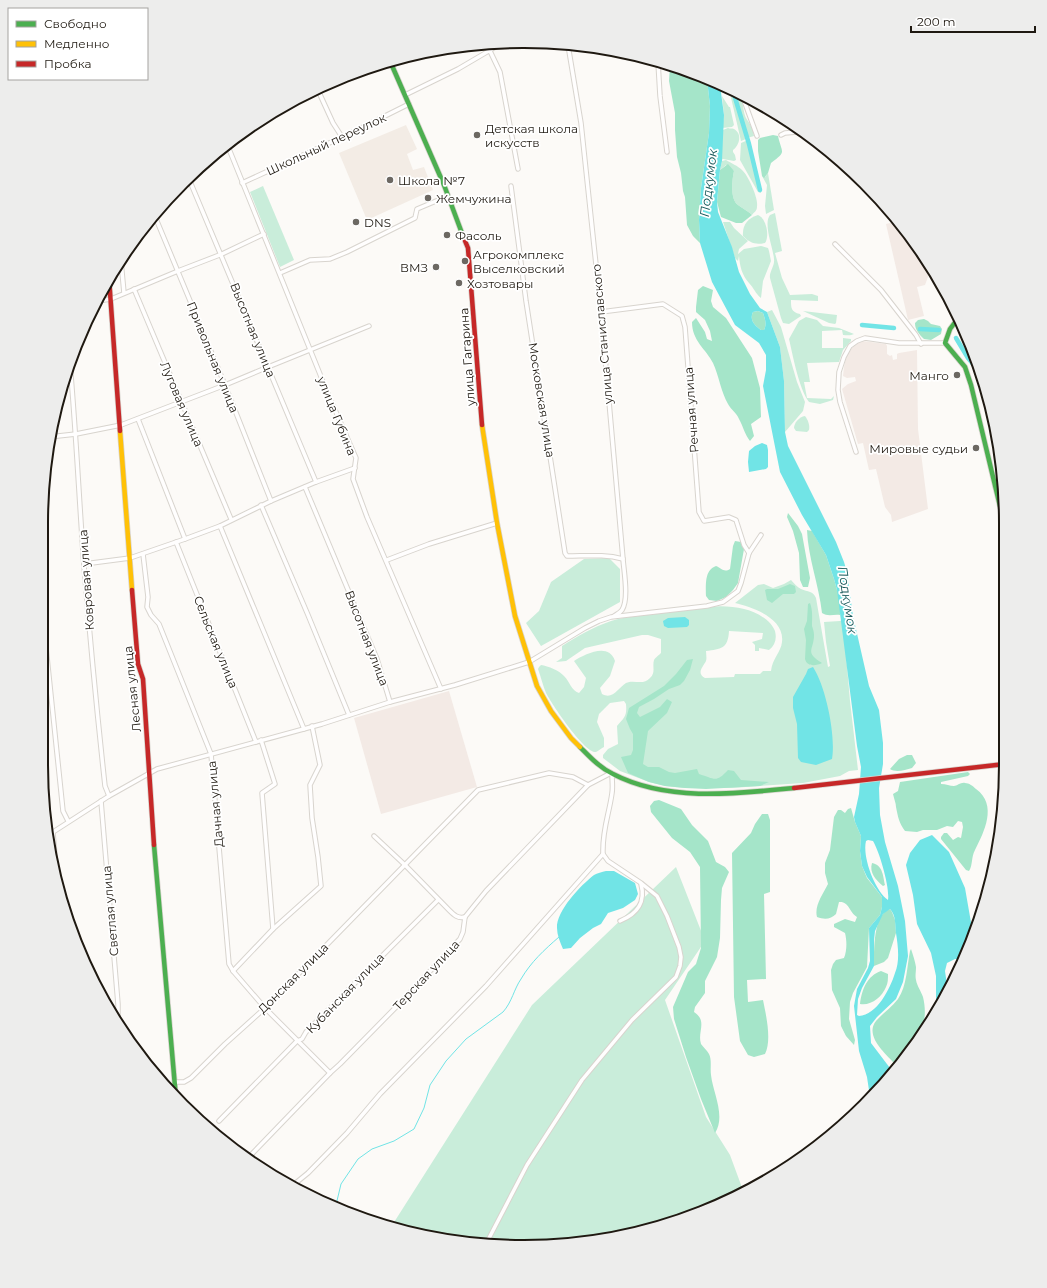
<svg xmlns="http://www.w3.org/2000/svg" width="1047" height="1288" viewBox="0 0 1047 1288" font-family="Montserrat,sans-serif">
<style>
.built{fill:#f3ece5}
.industrial{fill:#f3eae5}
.green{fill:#c9edda}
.forest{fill:#a5e5c9}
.water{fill:#71e4e6;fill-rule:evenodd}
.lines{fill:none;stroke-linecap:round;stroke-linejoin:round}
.stream{stroke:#71e4e6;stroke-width:1}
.canal{stroke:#71e4e6;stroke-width:4.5}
.street-casing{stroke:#d8d4ce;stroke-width:5.5}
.fast-casing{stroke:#d8d4ce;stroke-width:6}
.slow-casing{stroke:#d8d4ce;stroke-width:6}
.jam-casing{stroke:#d8d4ce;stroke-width:6}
.street{stroke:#fffefe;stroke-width:3.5}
.fast{stroke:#4caf50;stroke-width:4.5}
.slow{stroke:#ffc107;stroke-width:4.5}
.jam{stroke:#c62828;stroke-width:4.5}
.poi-dot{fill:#6c6862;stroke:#fff;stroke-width:1.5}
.labels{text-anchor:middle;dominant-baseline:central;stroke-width:3.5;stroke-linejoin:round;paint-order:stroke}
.poi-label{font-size:12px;fill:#1f1911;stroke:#fff;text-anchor:start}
.street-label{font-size:12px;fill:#1f1911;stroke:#fff}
.water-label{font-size:13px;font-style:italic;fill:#125556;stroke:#fff}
.rim{fill:none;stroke:#1f1911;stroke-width:2}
</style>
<rect width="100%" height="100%" fill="#fcfaf7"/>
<!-- built -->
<path class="built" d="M406 125 417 149 407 154 413 170 424 167 433 190 367 220 339 153Z"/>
<!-- industrial -->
<g class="industrial">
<path d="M898 221 903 226 904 231H907L909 234 911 244 916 245 920 263 927 265 929 274 925 285 917 287 924 316 908 320 886 224Z"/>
<path d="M863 341 886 344 887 346V354L890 356 892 355 893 360 897 359V354L899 353 917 350 918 429 928 509 892 522 891 515 885 507 876 469 869 470 863 443 858 444 842 389 848 384 856 381 855 377 847 378 843 376 844 367 846 357 852 348 858 343Z"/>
<path d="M449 691 477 787 381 814 354 718Z"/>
</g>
<!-- green -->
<g class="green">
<path d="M729 89 733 91 746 139 741 141Z"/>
<path d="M736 92 741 95C742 99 744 115 746 118 750 124 753 128 754 136L747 138Z"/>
<path d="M722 96 729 107H730L734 125 732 127 722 128 724 115Z"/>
<path d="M728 128C730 129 732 128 734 129 743 134 739 146 733 150V152L735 155 736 160 734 161 723 159 721 160 723 130Z"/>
<path d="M748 140 760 189 761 193 758 192 740 160 741 143Z"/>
<path d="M726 160C731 163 738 166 742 170 748 175 759 199 757 207 757 211 754 212 752 215 747 210 743 209 738 205 730 199 732 180 734 171L726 165 720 170 722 161Z"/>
<path d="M768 173 774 210 766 214 765 206 767 185 762 176 765 177Z"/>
<path d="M263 186 294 260 280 267 250 192Z"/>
<path d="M775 213 782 251 775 253 782 278 790 295 812 294 818 296V301L791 300C791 308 791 312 800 314L801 316 789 324 783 323 781 318 770 278C769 272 775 266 774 259 773 247 763 224 770 215Z"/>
<path d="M758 215C766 218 770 236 765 243 755 245 750 243 743 236 742 225 748 218 758 215Z"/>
<path d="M722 222H730L734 228 748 241 739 249 738 254 744 249 761 246 768 248 769 251 771 261 763 281 761 298C755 293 754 288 749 283 742 275 740 267 739 256L738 261 735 258 723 222Z"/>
<path d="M772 310 781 327 797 382 805 402 803 411 785 432 784 381 780 347 767 312Z"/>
<path d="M803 311 837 315 836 323 835 324 829 323Z"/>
<path d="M806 317 817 320 823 326 839 328 854 334C850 336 847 335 843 335L842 330 822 331V348H843V338L851 339V341L843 350 839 362 807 363 810 382H804L807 398 831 399 834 396 833 400 820 404 809 402C799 389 793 356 789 339L799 321Z"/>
<path d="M805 416C808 420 810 425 809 430L807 432 796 431 794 428C794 423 799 417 805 416Z"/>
<path d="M609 558 620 569V602L541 646 526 623 539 611 551 582 584 559Z"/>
<path d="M791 580C794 583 797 587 801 589 808 592 813 591 816 598L828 667 830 666 826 642 824 622 840 621 843 620 850 701 858 770 849 771 840 776 803 783 731 788H685L665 786 649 782 620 771 603 758V755L608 749 618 744 617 726C625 717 627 716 626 704L624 701 610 703 599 714 597 722 604 738V747C602 748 598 751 596 752 585 754 551 703 546 693 543 686 541 677 538 669L539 667 541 665C548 666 560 671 564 676 570 682 571 690 579 693L584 687 586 678 574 661C585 654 609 642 615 661L610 676 600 688 602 694C613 700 618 688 626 683 634 679 643 686 650 678 656 672 652 667 654 660 655 658 659 655 661 653V639L648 635H642L585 648 566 661 556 662 562 658V646C578 636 593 627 611 621 627 616 645 616 662 613 688 610 718 602 744 609 755 611 771 620 775 631 777 639 775 645 769 650L759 648V651H755V645L752 642 762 639 763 633 729 631C728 649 721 649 706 651 706 654 707 658 706 661 703 667 696 673 705 678L734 677 735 674H760L763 671H771C772 659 781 652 782 642 785 618 752 607 735 603L758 585 764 584 773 588 784 584Z"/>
<path d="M676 867 705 941 665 1000 706 1117 730 1155 744 1193 737 1197 648 1231 523 1247 398 1230 391 1227 532 1005Z"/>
</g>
<!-- forest -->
<g class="forest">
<path d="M670 65 678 67 707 79 710 106 709 133 701 188 699 220 700 243 693 236 687 225 685 197 683 191 681 173 677 157 675 130V113L669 81Z"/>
<path d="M773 135 778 136C782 154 787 151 771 163L768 173 764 178 762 176 758 151V140L760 138Z"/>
<path d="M728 164 734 171C732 180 730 199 738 205 743 209 747 210 752 215L742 223H736L721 217 717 202 720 170Z"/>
<path d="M703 286 713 290 711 301 713 307 726 318 752 358 760 388 761 417 751 424 754 436 750 441C745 435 743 426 739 419 737 413 731 410 728 404 721 392 719 376 713 363 706 349 692 341 692 322L696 318 705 332 707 339 712 341 710 331 705 320 696 312V307L698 290Z"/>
<path d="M758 311 763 313C765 319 767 324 764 330H761C755 326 749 320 753 312Z"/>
<path d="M924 319 928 321 931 324 940 326 942 329 941 334 931 340 924 339C919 334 915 330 915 323L918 320Z"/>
<path d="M788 513 798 526 802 534 810 578 808 587H803L800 580 799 553 793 531 787 517Z"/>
<path d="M807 530 812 531 826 555 834 579 837 590 840 594V615C834 614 828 617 822 613 819 585 808 558 807 530Z"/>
<path d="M735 541 741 542 744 549 738 583 733 590 726 597 717 601 709 600 706 596C706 586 704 570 716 566 721 568 724 573 730 569L733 546Z"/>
<path d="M790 584 795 586 796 592 794 594H783L772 603 767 600 765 590 767 589H778Z"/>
<path d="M810 603C813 611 812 618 812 626 813 629 814 632 814 635 814 650 804 652 822 663 816 666 807 667 805 659L806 640 804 629 807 621 808 604Z"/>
<path d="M693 659 690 670 684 681 680 685 669 689 654 699 639 707 637 713 640 717 660 707 667 699 672 702 667 713 648 731 643 764 648 767H659L669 772 675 773 697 769 699 774C715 779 716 783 728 770L734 771 741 780 769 782 760 786 706 789 685 788 665 786 649 782 628 773 621 757 631 755 633 750V734L630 729 626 719 629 708 664 686 676 674 687 660Z"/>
<path d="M907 755H912L916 763 912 768C905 770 896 773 890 769L899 759Z"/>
<path d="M968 772 970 774 968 776 941 782V784C946 784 950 786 954 786 957 786 961 782 965 783 969 783 973 786 976 789 998 805 984 832 975 850 971 857 973 865 969 871L966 870 941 839V837L944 833H947L953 840 958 837 961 838 963 827 962 822 958 821 953 827 947 826 937 830H923L917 832 905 831C899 823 898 817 896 807 896 803 894 799 893 794L898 791 900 782Z"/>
<path d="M659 800 681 809 692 825 708 841 716 862 725 867 729 872 722 888 721 900 720 938 717 957 705 981V993L695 1007 694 1012C708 1021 697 1032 701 1044 703 1047 707 1050 709 1054 712 1060 710 1068 711 1075 713 1093 726 1116 715 1133L701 1099 686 1057 674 1019 673 1007 688 972 696 964 701 948 700 867 690 852 672 838 651 812 650 806 654 801Z"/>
<path d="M851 808 855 822 861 836 860 851 862 866 867 878 882 897V907L880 915 869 928 867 967 853 993 850 1002 849 1019 855 1040 854 1045 846 1036 841 1026 840 1008 832 990 831 970 833 964 836 960 844 958C847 951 847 941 845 933L834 927V924L845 919 855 922 857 917C849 912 849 901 839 902L836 914C831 919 825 920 817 917 814 906 823 894 828 884L825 873V863L830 850 834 817 838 810H841L845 813 848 809Z"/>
<path d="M762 814H768L770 820V892L764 894 766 979 747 980 748 1002 763 1000C766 1015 772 1040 765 1054L754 1057 748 1055 740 1041 734 997 732 853 751 833 755 824Z"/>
<path d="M872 863C883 865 883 876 885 885L883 886C876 880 869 873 872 863Z"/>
<path d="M890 909 892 912 895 920 896 933 888 958 884 962 874 966C874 951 873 914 890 909Z"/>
<path d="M911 949C913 955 915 961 916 967 916 972 915 976 916 980 917 986 921 991 923 997 930 1026 916 1048 897 1069L895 1064C886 1054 864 1036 876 1021 883 1013 892 1007 898 999 907 986 907 966 910 951Z"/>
<path d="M881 971 888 974C888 979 888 983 886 987 882 997 871 1006 860 1004 862 989 867 976 881 971Z"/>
</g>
<!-- water -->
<g class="water">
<path d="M707 79 720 85 724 115 722 161 720 170 717 202 718 212 732 247 739 272 750 294 760 308 767 312 780 347 784 381 785 432 788 446 836 542 844 562 847 572 853 616 869 686 879 710 883 743V764L879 788 880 815 885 842 898 886 905 921 908 956 903 982 896 999 877 1017 870 1026 871 1043 893 1072 870 1097 867 1077 859 1051 854 1006 857 989 868 968 870 961 869 928 880 915 882 907V897L867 877 862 866 860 851 861 836 855 822 854 817 859 794 861 767 857 746 837 590 834 579 826 555 802 515 780 472 763 386 766 370V355L759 343 735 325 712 282 700 243 699 220 701 188 709 133 710 106ZM758 311 763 313C765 319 767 324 764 330H761C755 326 749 320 753 312ZM868 840 873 841C880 853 890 888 888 900 875 891 862 857 866 841ZM890 909C896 915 895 925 896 933 898 946 900 961 895 973 890 989 877 1015 859 1016L857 1015 858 999 862 988 874 966V940L875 931 883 914Z"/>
<path d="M762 443 767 445 768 450V467L766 469 749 472 748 462 749 451 755 446Z"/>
<path d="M685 617 689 620V625L687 627 668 628 664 626 663 621 668 618Z"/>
<path d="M813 667C826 687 836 736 832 759L816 765 801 762 798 758 797 724 793 708V697L806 674 808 669Z"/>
<path d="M932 835 949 852 965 888 973 934 963 959H955L947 963 945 971 948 992 937 1008 936 1000V976L931 953 917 924 913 895 906 865 910 853 920 840Z"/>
<path d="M606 871H614L635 883 638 894 635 900 623 908 608 913 601 924 593 928 580 938 571 948 563 949C560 942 557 935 557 928 556 911 581 885 594 875 597 873 602 872 606 871Z"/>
</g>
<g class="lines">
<!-- stream -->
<path class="stream" d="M336 1205 341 1184 358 1159 372 1149 394 1141 414 1129 424 1108 430 1085 446 1061 466 1039 503 1012C512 1002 514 989 521 979 531 962 544 950 559 937"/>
<!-- canal -->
<g class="canal">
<path d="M733 91 749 144 760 190"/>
<path d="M862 325 894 328"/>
<path d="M920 329 939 330"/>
<path d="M956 338 968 358 979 371"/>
</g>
<!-- street casing -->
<g class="street-casing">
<g id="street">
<path d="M568 45 581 123 601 312 623 559C624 572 629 599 622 610 620 613 617 614 614 616"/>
<path d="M490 51 500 72 518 169"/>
<path d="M658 62 660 96 667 152"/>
<path d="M317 88 333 123 342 137"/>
<path d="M405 95 458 69 504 42"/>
<path d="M742 95 757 136"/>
<path d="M781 135 785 133 797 132 798 129"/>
<path d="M227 144 326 389 356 458 353 479 367 517 441 689"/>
<path d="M189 179 316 482"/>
<path d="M242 183 351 133 409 104"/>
<path d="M511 186 526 301 565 553 567 556C587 556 604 554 623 559"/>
<path d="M154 214 225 385 271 501"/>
<path d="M835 244 881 290 916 335 921 344"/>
<path d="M121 261 124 293"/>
<path d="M280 273 310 260 330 259 347 252 415 218 417 209 448 196"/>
<path d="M134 289 231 519"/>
<path d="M97 301 111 299 178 271 222 254 264 234"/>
<path d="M601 312 663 304 682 316 685 327 699 512 704 521 729 517 736 520 744 545 749 553"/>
<path d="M70 364C76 431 79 499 84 566 90 639 97 713 105 786L109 796"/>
<path d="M138 419 185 539"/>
<path d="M49 437 76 434 121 425 225 385 268 367 369 326"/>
<path d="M856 452 840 402 838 390 839 372 844 357 850 346 857 341 865 338 899 343H945"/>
<path d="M995 486 1003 483"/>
<path d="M305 487 377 659 390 702"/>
<path d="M261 505 308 615 349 715"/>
<path d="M220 526 304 729"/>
<path d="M176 542 256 742"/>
<path d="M143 554 148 597 147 607 151 615 159 624 211 754 229 964 233 971 265 1008 330 1073"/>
<path d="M387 560 429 544 497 523"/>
<path d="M84 564 130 558 185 539 220 526 271 501 316 482 355 468"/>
<path d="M42 609 63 811 68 821"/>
<path d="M261 740 275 784 262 793 273 929"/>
<path d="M101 801 118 1004V1022"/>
<path d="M53 833 58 890"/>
<path d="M50 834 109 796 157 769 322 724 390 702 455 685 529 662 585 628 599 621 611 617 707 606 723 602 738 591 741 583 749 553 761 535"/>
<path d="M374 836 405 865 449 910C454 915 458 919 465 917"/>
<path d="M620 921C637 914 646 903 641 884"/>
<path d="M233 971 273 929 321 886 318 857 312 818 310 785 320 765 312 726"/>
<path d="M175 1082H184L191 1078 225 1044 265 1008 478 790 549 773 573 777 588 785"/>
<path d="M219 1121 297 1041 302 1039 306 1032 438 900"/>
<path d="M249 1157 330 1073 340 1064 401 1002 460 939 463 932 465 917 486 891 588 785 611 773"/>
<path d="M292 1186 308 1173 347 1133 380 1094 486 986 603 854C602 830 609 815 612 793 613 787 612 781 612 774"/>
<path d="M487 1242 527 1165 582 1080 632 1020 676 977 680 966 681 957 679 947 667 916 657 896 641 883 608 861 603 854"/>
</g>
</g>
<!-- fast casing -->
<g class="fast-casing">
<g id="fast">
<path d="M390 61 444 185 463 236"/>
<path d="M959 317 950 329 945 343 965 367 971 385 1005 527"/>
<path d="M580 747C590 757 600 768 613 774 667 802 735 794 794 788"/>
<path d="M154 845 176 1098"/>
</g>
</g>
<!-- slow casing -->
<g class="slow-casing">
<g id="slow">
<path d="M482 425 497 523 515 616 537 686 551 711 571 738 580 747"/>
<path d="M120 431 132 590"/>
</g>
</g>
<!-- jam casing -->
<g class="jam-casing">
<g id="jam">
<path d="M463 236 468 248 482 425"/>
<path d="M109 278 120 431"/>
<path d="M132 590 138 664 143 679 154 845"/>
<path d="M794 788 1005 764"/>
</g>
</g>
<!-- street -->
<use href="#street" class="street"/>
<!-- fast -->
<use href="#fast" class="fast"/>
<!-- slow -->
<use href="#slow" class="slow"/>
<!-- jam -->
<use href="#jam" class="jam"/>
</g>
<!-- markers -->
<g class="poi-dot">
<circle cx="477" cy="135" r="4"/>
<circle cx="390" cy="180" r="4"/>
<circle cx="428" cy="198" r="4"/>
<circle cx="356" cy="222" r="4"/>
<circle cx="447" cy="235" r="4"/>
<circle cx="465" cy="261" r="4"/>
<circle cx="436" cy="267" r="4"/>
<circle cx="459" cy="283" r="4"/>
<circle cx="957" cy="375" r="4"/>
<circle cx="976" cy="448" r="4"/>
</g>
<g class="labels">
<!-- poi labels -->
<g class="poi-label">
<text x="485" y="128">Детская школа<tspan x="485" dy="14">искусств</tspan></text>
<text x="398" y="180">Школа №7</text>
<text x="436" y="198">Жемчужина</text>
<text x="364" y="222">DNS</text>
<text x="455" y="235">Фасоль</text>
<text x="473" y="254">Агрокомплекс<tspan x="473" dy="14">Выселковский</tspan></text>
<text x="428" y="267" text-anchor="end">ВМЗ</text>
<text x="467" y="283">Хозтовары</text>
<text x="949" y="375" text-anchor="end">Манго</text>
<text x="968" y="448" text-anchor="end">Мировые судьи</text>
</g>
<!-- street labels -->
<g class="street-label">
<text transform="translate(326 144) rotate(-25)">Школьный переулок</text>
<text transform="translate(253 330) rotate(68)">Высотная улица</text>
<text transform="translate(602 334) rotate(-95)">улица Станиславского</text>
<text transform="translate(213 357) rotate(68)">Привольная улица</text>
<text transform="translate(467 357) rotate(-94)">улица Гагарина</text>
<text transform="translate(542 400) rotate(81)">Московская улица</text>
<text transform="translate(182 404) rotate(67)">Луговая улица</text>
<text transform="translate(691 410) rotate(-94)">Речная улица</text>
<text transform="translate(337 416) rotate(68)">улица Губина</text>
<text transform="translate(86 580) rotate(-94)">Ковровая улица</text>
<text transform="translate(367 638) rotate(69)">Высотная улица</text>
<text transform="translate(216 642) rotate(68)">Сельская улица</text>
<text transform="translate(132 689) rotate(-96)">Лесная улица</text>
<text transform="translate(215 804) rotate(-95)">Дачная улица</text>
<text transform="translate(110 911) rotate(-95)">Светлая улица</text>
<text transform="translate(426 975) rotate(-47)">Терская улица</text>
<text transform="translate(293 978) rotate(-45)">Донская улица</text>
<text transform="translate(345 993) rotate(-46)">Кубанская улица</text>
</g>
<!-- water labels -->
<g class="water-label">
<text transform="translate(708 183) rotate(-83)">Подкумок</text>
<text transform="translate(848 600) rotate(81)">Подкумок</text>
</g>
</g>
<!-- crop -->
<path d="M0 0H1047V1288H0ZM523 48H524A475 475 0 0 1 999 523V765A475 475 0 0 1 524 1240H523A475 475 0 0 1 48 765V523A475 475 0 0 1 523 48Z" fill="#ededec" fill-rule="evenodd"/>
<path class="rim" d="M523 48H524A475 475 0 0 1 999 523V765A475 475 0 0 1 524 1240H523A475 475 0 0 1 48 765V523A475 475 0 0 1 523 48Z"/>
<!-- legend -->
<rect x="8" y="8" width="140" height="72" fill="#ffffff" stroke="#a5a3a0"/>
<rect x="16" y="21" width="20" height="6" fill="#4caf50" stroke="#a5a3a0"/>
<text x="44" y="28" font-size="12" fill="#1f1911">Свободно</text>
<rect x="16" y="41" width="20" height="6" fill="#ffc107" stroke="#a5a3a0"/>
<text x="44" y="48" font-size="12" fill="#1f1911">Медленно</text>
<rect x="16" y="61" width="20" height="6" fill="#c62828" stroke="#a5a3a0"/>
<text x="44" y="68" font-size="12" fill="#1f1911">Пробка</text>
<!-- scale -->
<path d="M911 26v6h124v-6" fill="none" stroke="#1f1911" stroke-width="2"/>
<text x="917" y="26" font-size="12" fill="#1f1911" stroke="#ffffff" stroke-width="3" paint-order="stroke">200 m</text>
</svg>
